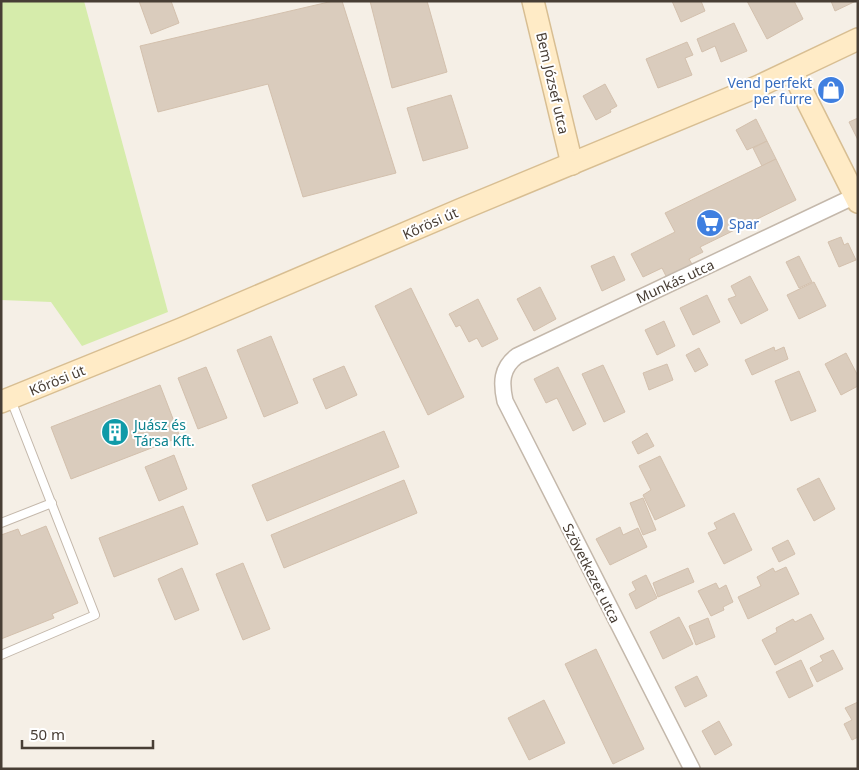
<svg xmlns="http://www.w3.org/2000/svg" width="859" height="770" viewBox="0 0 859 770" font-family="'Noto Sans',sans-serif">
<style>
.green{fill:#d6ecab}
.building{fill:#daccbd;stroke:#d3c0ad}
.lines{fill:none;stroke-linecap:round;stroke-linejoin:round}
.service-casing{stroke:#c4b8ab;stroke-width:10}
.minor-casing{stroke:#c4b8ab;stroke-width:18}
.secondary-casing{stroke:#d8be92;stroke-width:24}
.service{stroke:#fff;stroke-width:8}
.minor{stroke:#fff;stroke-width:15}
.secondary{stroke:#ffebc6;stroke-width:21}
.labels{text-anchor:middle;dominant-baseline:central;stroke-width:4;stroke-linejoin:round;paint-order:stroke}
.shop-label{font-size:14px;fill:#366cbe;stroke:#fff;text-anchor:end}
.street-label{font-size:14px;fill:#483e35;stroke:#fff}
.culture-label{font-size:14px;fill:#0d838f;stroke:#fff;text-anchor:start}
</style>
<rect width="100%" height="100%" fill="#f5efe6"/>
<!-- green -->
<path class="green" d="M1 1H84L168 312 82 346 51 302 1 300Z"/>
<!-- building -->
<g class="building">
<path d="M139 1H171L179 23 151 34Z"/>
<path d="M333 1H342L396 173 303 197 268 84 158 112 140 46Z"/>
<path d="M370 1H427L447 72 392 88Z"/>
<path d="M672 1H701L705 11 681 22Z"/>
<path d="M747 1H794L803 19 767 39Z"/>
<path d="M831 1H856L835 11Z"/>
<path d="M734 23 747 51 721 62 715 46 702 52 697 39Z"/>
<path d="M687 42 693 55 685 58 692 75 658 88 646 59Z"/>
<path d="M605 84 617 106 610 110 611 112 596 120 583 96Z"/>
<path d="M451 95 468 148 423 161 407 108Z"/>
<path d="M858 118V140L849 122Z"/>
<path d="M756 119 767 141 747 150 736 130Z"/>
<path d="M767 141 776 159 762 166 753 148Z"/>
<path d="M776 159 796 200 700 247 703 252 689 259 693 266 667 278 662 268 643 277 631 254 675 232 665 213Z"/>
<path d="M841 237 844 245 848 243 856 260 839 267 828 242Z"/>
<path d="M614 256 625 280 602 291 591 266Z"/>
<path d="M799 256 812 282 799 288 786 262Z"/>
<path d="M750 276 768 310 741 324 728 299 736 296 731 286Z"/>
<path d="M814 282 826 306 799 319 787 295Z"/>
<path d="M540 287 556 319 534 331 517 299Z"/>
<path d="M411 288 464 397 428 415 375 306Z"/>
<path d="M707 295 720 322 693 335 680 308Z"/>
<path d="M478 299 498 339 482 347 477 338 469 342 460 325 456 327 449 314Z"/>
<path d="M664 321 675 346 657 355 645 330Z"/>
<path d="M271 336 298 403 264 417 237 350Z"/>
<path d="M774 347 775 351 784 347 788 359 752 375 745 360Z"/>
<path d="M699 348 708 365 695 372 686 355Z"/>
<path d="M846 353 858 376V386L841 395 825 364Z"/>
<path d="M667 364 673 380 649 390 643 373Z"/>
<path d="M603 365 625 412 604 422 582 374Z"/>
<path d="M344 366 357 395 326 409 313 379Z"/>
<path d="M206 367 227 418 198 429 178 378Z"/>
<path d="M558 367 586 424 573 431 557 398 546 403 534 379Z"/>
<path d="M799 371 816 411 791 421 775 381Z"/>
<path d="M160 385 180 437 71 479 51 427Z"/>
<path d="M384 431 399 467 267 521 252 485Z"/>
<path d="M647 433 654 446 638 454 632 442Z"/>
<path d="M174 455 187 489 159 501 145 467Z"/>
<path d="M660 456 685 506 655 520 643 495 651 490 639 466Z"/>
<path d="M819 478 835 509 814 521 797 489Z"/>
<path d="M404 480 417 513 284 568 271 535Z"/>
<path d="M643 498 656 530 643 535 630 503Z"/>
<path d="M183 506 198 544 114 577 99 538Z"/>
<path d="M734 513 752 550 724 564 708 533 717 529 714 523Z"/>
<path d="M46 526 78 603 52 614 54 618 1 639V535L18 529 21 536Z"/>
<path d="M620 527 623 535 638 528 647 547 610 565 596 539Z"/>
<path d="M788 540 795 554 779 562 772 548Z"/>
<path d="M243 563 270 629 243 640 216 574Z"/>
<path d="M786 567 799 594 748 619 738 597 761 586 757 577 773 568 775 572Z"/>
<path d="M182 568 199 610 175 620 158 579Z"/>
<path d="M688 568 694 582 658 597 653 583Z"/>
<path d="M646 575 657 598 636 609 629 594 636 590 632 582Z"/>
<path d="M716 583 719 589 726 585 733 602 723 607 724 610 711 616 698 591Z"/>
<path d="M811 614 824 639 775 665 762 640 777 632 776 628 793 619 795 622Z"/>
<path d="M679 617 693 644 663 659 650 632Z"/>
<path d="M708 618 715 637 696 645 689 626Z"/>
<path d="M596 649 644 749 613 764 565 664Z"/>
<path d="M833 650 843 669 817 682 810 668 823 661 820 656Z"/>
<path d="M801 660 813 686 789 698 776 672Z"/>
<path d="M697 676 707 696 685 707 675 687Z"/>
<path d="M544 700 565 743 529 760 508 718Z"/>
<path d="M858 702V737L852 740 844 724 852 720 845 708Z"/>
<path d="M719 721 732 745 715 755 702 731Z"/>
</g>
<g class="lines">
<!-- service casing -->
<g class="service-casing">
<g id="service">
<path d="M1 523 52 503"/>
<path d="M1 655 95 615 11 400"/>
</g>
</g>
<!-- minor casing -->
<g class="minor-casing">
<path id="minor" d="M692 769 505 401C501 383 501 368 517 356L855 196"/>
</g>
<!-- secondary casing -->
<g class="secondary-casing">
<g id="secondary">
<path d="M533 1 572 164"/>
<path d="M792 71 858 202"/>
<path d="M1 402 181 329 462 209 759 86 858 39"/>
</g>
</g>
<!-- service -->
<use href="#service" class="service"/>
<!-- minor -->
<use href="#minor" class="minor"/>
<!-- secondary -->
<use href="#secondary" class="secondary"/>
</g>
<!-- icons -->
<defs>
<g id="shop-disc" transform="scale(1.4375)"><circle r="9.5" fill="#3f7fe0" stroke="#fff"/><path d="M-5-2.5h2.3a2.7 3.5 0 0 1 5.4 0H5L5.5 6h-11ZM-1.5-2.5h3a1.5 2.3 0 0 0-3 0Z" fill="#fff"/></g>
<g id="supermarket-disc" transform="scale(1.4375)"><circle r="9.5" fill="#3f7fe0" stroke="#fff"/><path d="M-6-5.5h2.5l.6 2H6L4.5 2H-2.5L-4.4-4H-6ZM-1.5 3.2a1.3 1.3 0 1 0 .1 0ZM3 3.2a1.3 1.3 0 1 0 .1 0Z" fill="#fff"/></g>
<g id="building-disc" transform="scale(1.4375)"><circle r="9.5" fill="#0f9aa8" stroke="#fff"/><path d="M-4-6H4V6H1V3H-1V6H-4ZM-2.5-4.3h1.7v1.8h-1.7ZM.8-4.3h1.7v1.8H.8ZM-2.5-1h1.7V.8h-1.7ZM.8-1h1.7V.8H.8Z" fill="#fff"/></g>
</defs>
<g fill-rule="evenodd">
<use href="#shop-disc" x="831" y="90"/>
<use href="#supermarket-disc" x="710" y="223"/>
<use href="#building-disc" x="115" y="432"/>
</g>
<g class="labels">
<!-- shop labels -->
<g class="shop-label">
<text x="812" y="82">Vend perfekt<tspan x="812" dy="16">per furre</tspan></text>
<text x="729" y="223" text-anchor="start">Spar</text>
</g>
<!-- street labels -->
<g class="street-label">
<text transform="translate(553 83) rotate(77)">Bem József utca</text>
<text transform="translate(430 223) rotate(-24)">Kőrösi út</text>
<text transform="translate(675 281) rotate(-25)">Munkás utca</text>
<text transform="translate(57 380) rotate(-22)">Kőrösi út</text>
<text transform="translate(592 573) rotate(63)">Szövetkezet utca</text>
</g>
<!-- culture labels -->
<g class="culture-label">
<text x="134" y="424">Juász és<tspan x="134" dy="16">Társa Kft.</tspan></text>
</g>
</g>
<!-- border -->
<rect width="859" height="770" fill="none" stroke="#483e35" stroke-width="5"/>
<!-- scale -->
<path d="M22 740v8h131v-8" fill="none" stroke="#483e35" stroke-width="2.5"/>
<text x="30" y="740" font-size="15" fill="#483e35" stroke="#ffffff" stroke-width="4" paint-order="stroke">50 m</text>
</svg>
